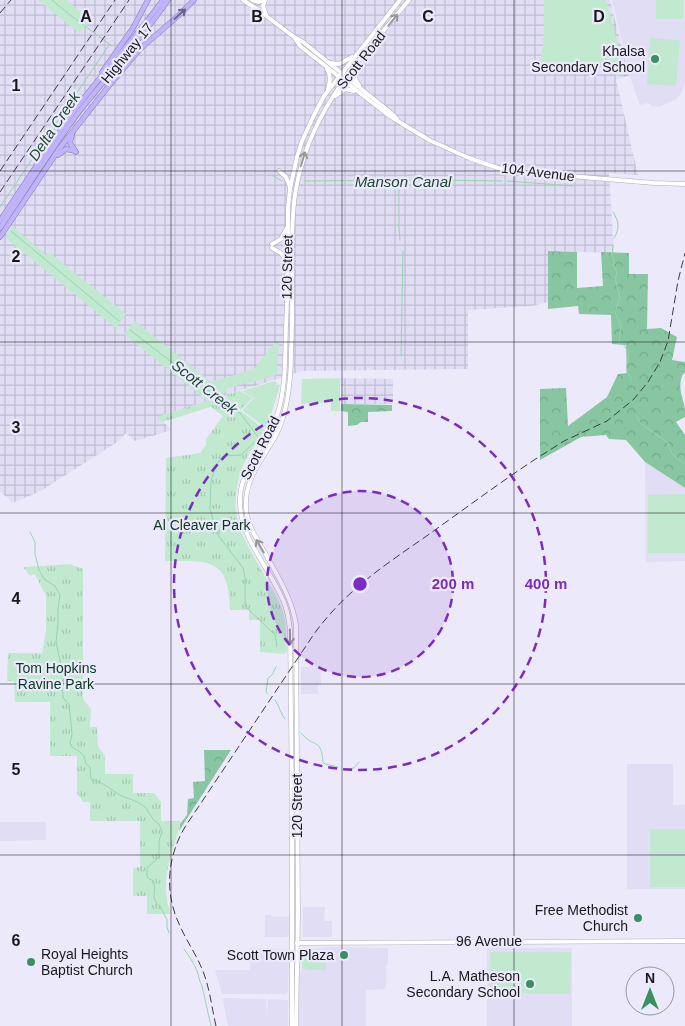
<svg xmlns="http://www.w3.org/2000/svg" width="685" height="1026" viewBox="0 0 685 1026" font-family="Helvetica,sans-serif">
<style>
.built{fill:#e0ddf4}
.industrial{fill:url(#industrial-grid)}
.grass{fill:#c1e9d0}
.forest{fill:url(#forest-crowns)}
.park{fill:url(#park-tufts)}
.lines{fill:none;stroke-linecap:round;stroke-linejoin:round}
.stream{stroke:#96d4af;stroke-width:1}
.secondary-casing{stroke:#afadbc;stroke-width:5}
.highway-casing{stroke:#867cac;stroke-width:5.5}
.secondary{stroke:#fff;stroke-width:4}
.highway{stroke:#c1b3fa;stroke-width:4.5}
.rail{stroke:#3c3b42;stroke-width:1;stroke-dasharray:8 4;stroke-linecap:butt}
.oneway{stroke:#6c658b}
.oneway2{stroke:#979799}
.grid{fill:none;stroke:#18171c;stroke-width:1;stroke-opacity:0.55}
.ring{fill:none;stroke:#7b2cbf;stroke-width:2.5;stroke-dasharray:9 6}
.poi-dot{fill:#3a8f63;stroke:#eceafa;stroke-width:2}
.labels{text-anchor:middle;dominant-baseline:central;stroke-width:4.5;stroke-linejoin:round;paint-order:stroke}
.poi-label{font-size:14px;fill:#18171c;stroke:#eceafa;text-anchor:end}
.street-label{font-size:14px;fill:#18171c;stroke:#eceafa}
.park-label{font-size:14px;fill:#053821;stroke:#eceafa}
.water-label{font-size:15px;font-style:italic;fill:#194830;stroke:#eceafa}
.grid-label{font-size:16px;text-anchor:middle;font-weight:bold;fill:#18171c;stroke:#eceafa;stroke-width:4.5;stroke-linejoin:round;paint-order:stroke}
.centre{fill:#7b2cbf;stroke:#eceafa;stroke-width:2.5}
.ring-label{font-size:15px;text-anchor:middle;font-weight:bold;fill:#7b2cbf;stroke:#eceafa;stroke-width:4.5;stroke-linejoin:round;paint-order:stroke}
</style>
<defs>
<pattern id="industrial-grid" width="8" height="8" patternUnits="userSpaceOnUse" patternTransform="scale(1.25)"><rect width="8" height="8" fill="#e0ddf4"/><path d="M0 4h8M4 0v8" fill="none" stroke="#bfbdd1"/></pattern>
<pattern id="forest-crowns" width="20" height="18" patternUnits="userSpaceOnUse" patternTransform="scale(1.25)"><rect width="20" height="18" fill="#88c6a1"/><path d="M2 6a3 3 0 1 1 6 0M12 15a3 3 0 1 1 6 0" fill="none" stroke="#75a98a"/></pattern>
<pattern id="park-tufts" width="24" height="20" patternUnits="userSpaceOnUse" patternTransform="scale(1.25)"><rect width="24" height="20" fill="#c1e9d0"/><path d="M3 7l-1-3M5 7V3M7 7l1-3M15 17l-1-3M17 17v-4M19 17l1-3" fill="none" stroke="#a5c7b2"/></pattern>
</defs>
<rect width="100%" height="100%" fill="#eceafa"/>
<!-- built -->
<g class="built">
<path d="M612 0H685V82L681 94 675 100 659 107 652 106 648 103 640 105 630 77Z"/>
<path d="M645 462 685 488V561L646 562Z"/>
<path d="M320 666 321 685H318V694H301V667Z"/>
<path d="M627 764H673V805H685V889H627Z"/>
<path d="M0 822H46V840L0 841Z"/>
<path d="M303 907H325L324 921H332V937H303Z"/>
<path d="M265 915H271L272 917H289V935L286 937H265Z"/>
<path d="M327 947 388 948V965H386V985L384 989 366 990V1026H299V976L302 968V954L306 950Z"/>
<path d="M250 948 287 949 289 950 288 992 286 994H222L215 970H250Z"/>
<rect x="487" y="948" width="85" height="78"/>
<path d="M224 998 266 999 267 1019 268 999 287 1000 288 1002V1026H228L223 1000Z"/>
</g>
<!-- industrial -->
<g class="industrial">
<path d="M0 0H610L629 76 616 79 638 175 609 173 614 253 548 251V302L532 306 468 310V369L302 371 157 417 172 430 135 441 126 433 119 441 39 492 12 503 8 498 0 492Z"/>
<path d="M341 378 393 379V404H341Z"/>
</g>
<!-- grass -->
<g class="grass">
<path d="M38 0H66L91 21 79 33Z"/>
<path d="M544 0H606L626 74 616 76 612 65 565 66 562 68 537 69C546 47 543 23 544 0Z"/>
<rect x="656" y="0" width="27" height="19"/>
<path d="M650 38 680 40 676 86 647 84Z"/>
<path d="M12 226 46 255 50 253 126 314 116 328 6 238Z"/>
<path d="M135 321 211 382 254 369 276 341H279L277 373 275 376 228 388 225 393 205 399 124 334Z"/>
<path d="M340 378V411H331V402L301 404 302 379Z"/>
<path d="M274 381 277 383 276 385H280L267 429 242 410 254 398 242 391Z"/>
<path d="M685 494V553H648V495Z"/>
<rect x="650" y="829" width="35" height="25"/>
<rect x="650" y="855" width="35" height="32"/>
<path d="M306 950H326V970H309L302 968V954Z"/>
<path d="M490 952H571L570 994 491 993Z"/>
</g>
<!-- forest -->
<g class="forest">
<path d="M548 251 577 252V288L603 286 601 252 629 253V274H648L647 329 661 328 677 337 672 360 685 362V373L683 374C678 385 681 393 684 404 685 408 685 413 685 417L676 422 685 435V488L645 462 626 440 609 439 606 435 581 437 540 460V389L566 388 568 426 607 397 618 374 627 373 626 345 612 344 611 315 579 314 578 306 548 309Z"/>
<path d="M341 404 392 405V411L368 412V422H361L357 425 348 426V412L341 411Z"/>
<path d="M204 750H231L179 831 180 824 187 815 188 799 194 798 193 782 205 781Z"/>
</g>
<!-- park -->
<g class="park">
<path d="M240 391 253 398 240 410 265 430C258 441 248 453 243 466 224 517 245 539 268 582 273 590 278 598 281 606 287 621 286 636 287 651L284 654 260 652V620H249V610H230C229 557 209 561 165 561L166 458 200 453 206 445V439L223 416 211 407 162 422 157 417 222 396Z"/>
<path d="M70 564 83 569V699L91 709 90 727H97L98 746 105 756V774H133V793H154L161 802V821H181C175 846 162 872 167 899 167 904 170 909 171 914H147V896H133V868L140 867V821H90V802H83L77 793V756H50V702H15L14 681H7L8 653H42L46 630V596L35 574 30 576 23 567Z"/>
</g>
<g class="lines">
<!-- stream -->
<g class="stream">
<path d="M52 0 70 15 112 46"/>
<path d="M273 176 282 181"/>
<path d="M305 181 425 180 502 181"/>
<path d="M399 181V228L400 240"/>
<path d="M507 181 573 186"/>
<path d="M0 207 109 45"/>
<path d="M613 212C619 221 620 229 614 238"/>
<path d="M11 231 119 321"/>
<path d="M613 246 612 256 615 263 613 265 616 269 617 276 615 278 620 298 615 312 621 327 619 341V344H623C632 357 628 351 627 364 626 367 627 370 627 373L630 376 631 380"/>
<path d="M130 330 231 408 240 413 259 438 241 455 223 456 216 465 211 481 210 509 218 535 243 568 245 578V606L275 635 277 646"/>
<path d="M401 356 403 251"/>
<path d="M637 416 640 423 668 443 672 454 685 464"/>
<path d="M30 532 35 542V554L39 570 44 579 55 586 60 595 58 609V623L56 642 64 679 61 688 63 693V698L69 704 72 734 70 743 72 747 80 752 84 756 86 764 90 767 91 779C103 782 111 790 122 796 129 799 137 801 144 806 150 812 151 820 159 824L162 832 159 841V857L147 868V876L149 879 152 880C156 886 154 890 154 897 155 902 158 904 161 908 163 911 164 916 167 919V927L169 933"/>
<path d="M268 694 266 692 268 678 272 675 276 667"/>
<path d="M275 700C280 706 280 714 285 719"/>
<path d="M301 733C314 749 321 737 323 762L325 764 338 767"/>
<path d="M346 769 354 768 359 762"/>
<path d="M184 949C189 956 194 963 197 971 199 976 199 981 202 986L211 1026"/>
</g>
<!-- secondary casing -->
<g class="secondary-casing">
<g id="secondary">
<path d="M243 0 257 9 294 37 303 42 390 112 397 119"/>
<path d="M252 0 259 2 264 0"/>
<path d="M265 0 263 6 266 15"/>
<path d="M294 37 300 46 388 115 429 140 469 158 498 168 521 172 654 183 685 184"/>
<path d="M331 63 339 64 352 57"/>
<path d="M358 64C355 72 353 78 359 85"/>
<path d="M327 69C331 75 330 83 328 89"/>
<path d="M335 96 345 89 354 91"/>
<path d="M279 171 286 177 290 187"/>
<path d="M272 244 281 239 287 228"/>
<path d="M272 248 281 253 287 261"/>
<path d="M297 943 685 941"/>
<path d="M292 1026V798L290 630C289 622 288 613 285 605 272 570 240 540 240 502 239 465 272 440 280 405 286 380 285 353 286 326 288 287 288 248 288 209L290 189 297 157 302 141 314 115 324 96 400 0"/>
<path d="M296 1026 298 915 296 625C292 598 278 577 265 553 257 539 247 525 246 508 244 478 264 458 277 433 282 423 285 412 287 400 290 384 291 368 291 351 293 319 292 286 292 253 292 232 292 210 296 189 310 109 360 60 409 0"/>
</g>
</g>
<!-- highway casing -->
<g class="highway-casing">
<g id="highway">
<path d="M102 72 133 28 148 0"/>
<path d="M72 135 70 143 76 152"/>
<path d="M58 155 66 149 75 151"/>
<path d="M0 221C25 183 50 144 77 107 104 71 136 37 163 0"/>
<path d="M0 228C27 188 53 146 82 108 111 72 142 38 168 0"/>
<path d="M0 237 59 149 108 87 140 49 178 16 194 0"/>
</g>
</g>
<!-- secondary -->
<use href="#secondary" class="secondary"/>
<!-- highway -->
<use href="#highway" class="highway"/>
<!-- rail -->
<g class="rail">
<path d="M0 13 11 0"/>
<path d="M0 171 115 0"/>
<path d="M0 192 129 0"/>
<path d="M216 1026C212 1009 210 990 204 974 198 957 187 942 180 926 164 893 167 857 185 827L314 634C346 590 385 565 428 535 463 510 498 484 534 460L564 441 607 421 633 400 648 382 660 362 668 341 678 281 685 253"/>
</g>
</g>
<!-- one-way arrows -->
<defs><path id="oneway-shaft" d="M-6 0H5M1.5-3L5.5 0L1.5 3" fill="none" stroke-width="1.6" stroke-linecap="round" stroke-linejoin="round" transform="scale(1.25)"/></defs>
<use class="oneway" href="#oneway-shaft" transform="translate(180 14) rotate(-42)"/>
<g class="oneway2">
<use href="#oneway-shaft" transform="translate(393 20) rotate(-51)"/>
<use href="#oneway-shaft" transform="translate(303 159) rotate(-73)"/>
<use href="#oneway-shaft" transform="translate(260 546) rotate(-120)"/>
<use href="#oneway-shaft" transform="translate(290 637) rotate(89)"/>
</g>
<!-- grid -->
<path class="grid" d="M171 0V1026M342 0V1026M514 0V1026M0 171H685M0 342H685M0 513H685M0 684H685M0 855H685"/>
<!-- distance rings -->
<circle cx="360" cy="584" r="93" fill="#7b2cbf" fill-opacity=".12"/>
<g class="ring">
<circle cx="360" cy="584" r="93"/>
<circle cx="360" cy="584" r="186"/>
</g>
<!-- markers -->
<g class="poi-dot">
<circle cx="655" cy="59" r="5"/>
<circle cx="638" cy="918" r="5"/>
<circle cx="344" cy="955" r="5"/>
<circle cx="31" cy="962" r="5"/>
<circle cx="530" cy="984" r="5"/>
</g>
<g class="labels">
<!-- poi labels -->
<g class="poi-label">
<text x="645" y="51">Khalsa<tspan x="645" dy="16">Secondary School</tspan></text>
<text x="628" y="910">Free Methodist<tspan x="628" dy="16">Church</tspan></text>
<text x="41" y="954" text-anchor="start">Royal Heights<tspan x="41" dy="16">Baptist Church</tspan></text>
<text x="334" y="955">Scott Town Plaza</text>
<text x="520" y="976">L.A. Matheson<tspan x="520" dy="16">Secondary School</tspan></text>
</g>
<!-- street labels -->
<g class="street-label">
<text transform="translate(127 53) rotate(-51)">Highway 17</text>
<text transform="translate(361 60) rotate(-52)">Scott Road</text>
<text transform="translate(538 172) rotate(7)">104 Avenue</text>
<text transform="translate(287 267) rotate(-89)">120 Street</text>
<text transform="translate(260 448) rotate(-63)">Scott Road</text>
<text transform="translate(297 806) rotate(-90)">120 Street</text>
<text x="489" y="941">96 Avenue</text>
</g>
<!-- park labels -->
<g class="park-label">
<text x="202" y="525">Al Cleaver Park</text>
<text x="56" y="668">Tom Hopkins<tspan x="56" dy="16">Ravine Park</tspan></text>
</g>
<!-- water labels -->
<g class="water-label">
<text transform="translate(54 126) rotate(-56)">Delta Creek</text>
<text x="403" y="181">Manson Canal</text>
<text transform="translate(205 387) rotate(38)">Scott Creek</text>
</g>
</g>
<g class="grid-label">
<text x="86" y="22">A</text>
<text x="257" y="22">B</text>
<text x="428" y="22">C</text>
<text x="599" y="22">D</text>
<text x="16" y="91">1</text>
<text x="16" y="262">2</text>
<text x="16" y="433">3</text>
<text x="16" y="604">4</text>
<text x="16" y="775">5</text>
<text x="16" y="946">6</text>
</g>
<circle cx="360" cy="584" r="8" class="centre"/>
<g class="ring-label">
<text x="453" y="589">200 m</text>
<text x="546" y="589">400 m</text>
</g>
<!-- north arrow -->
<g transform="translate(650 991)"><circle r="24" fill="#eceafa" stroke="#9796a1"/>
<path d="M0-4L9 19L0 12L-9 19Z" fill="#3a8f63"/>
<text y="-8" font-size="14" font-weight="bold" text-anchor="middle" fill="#18171c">N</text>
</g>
</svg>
